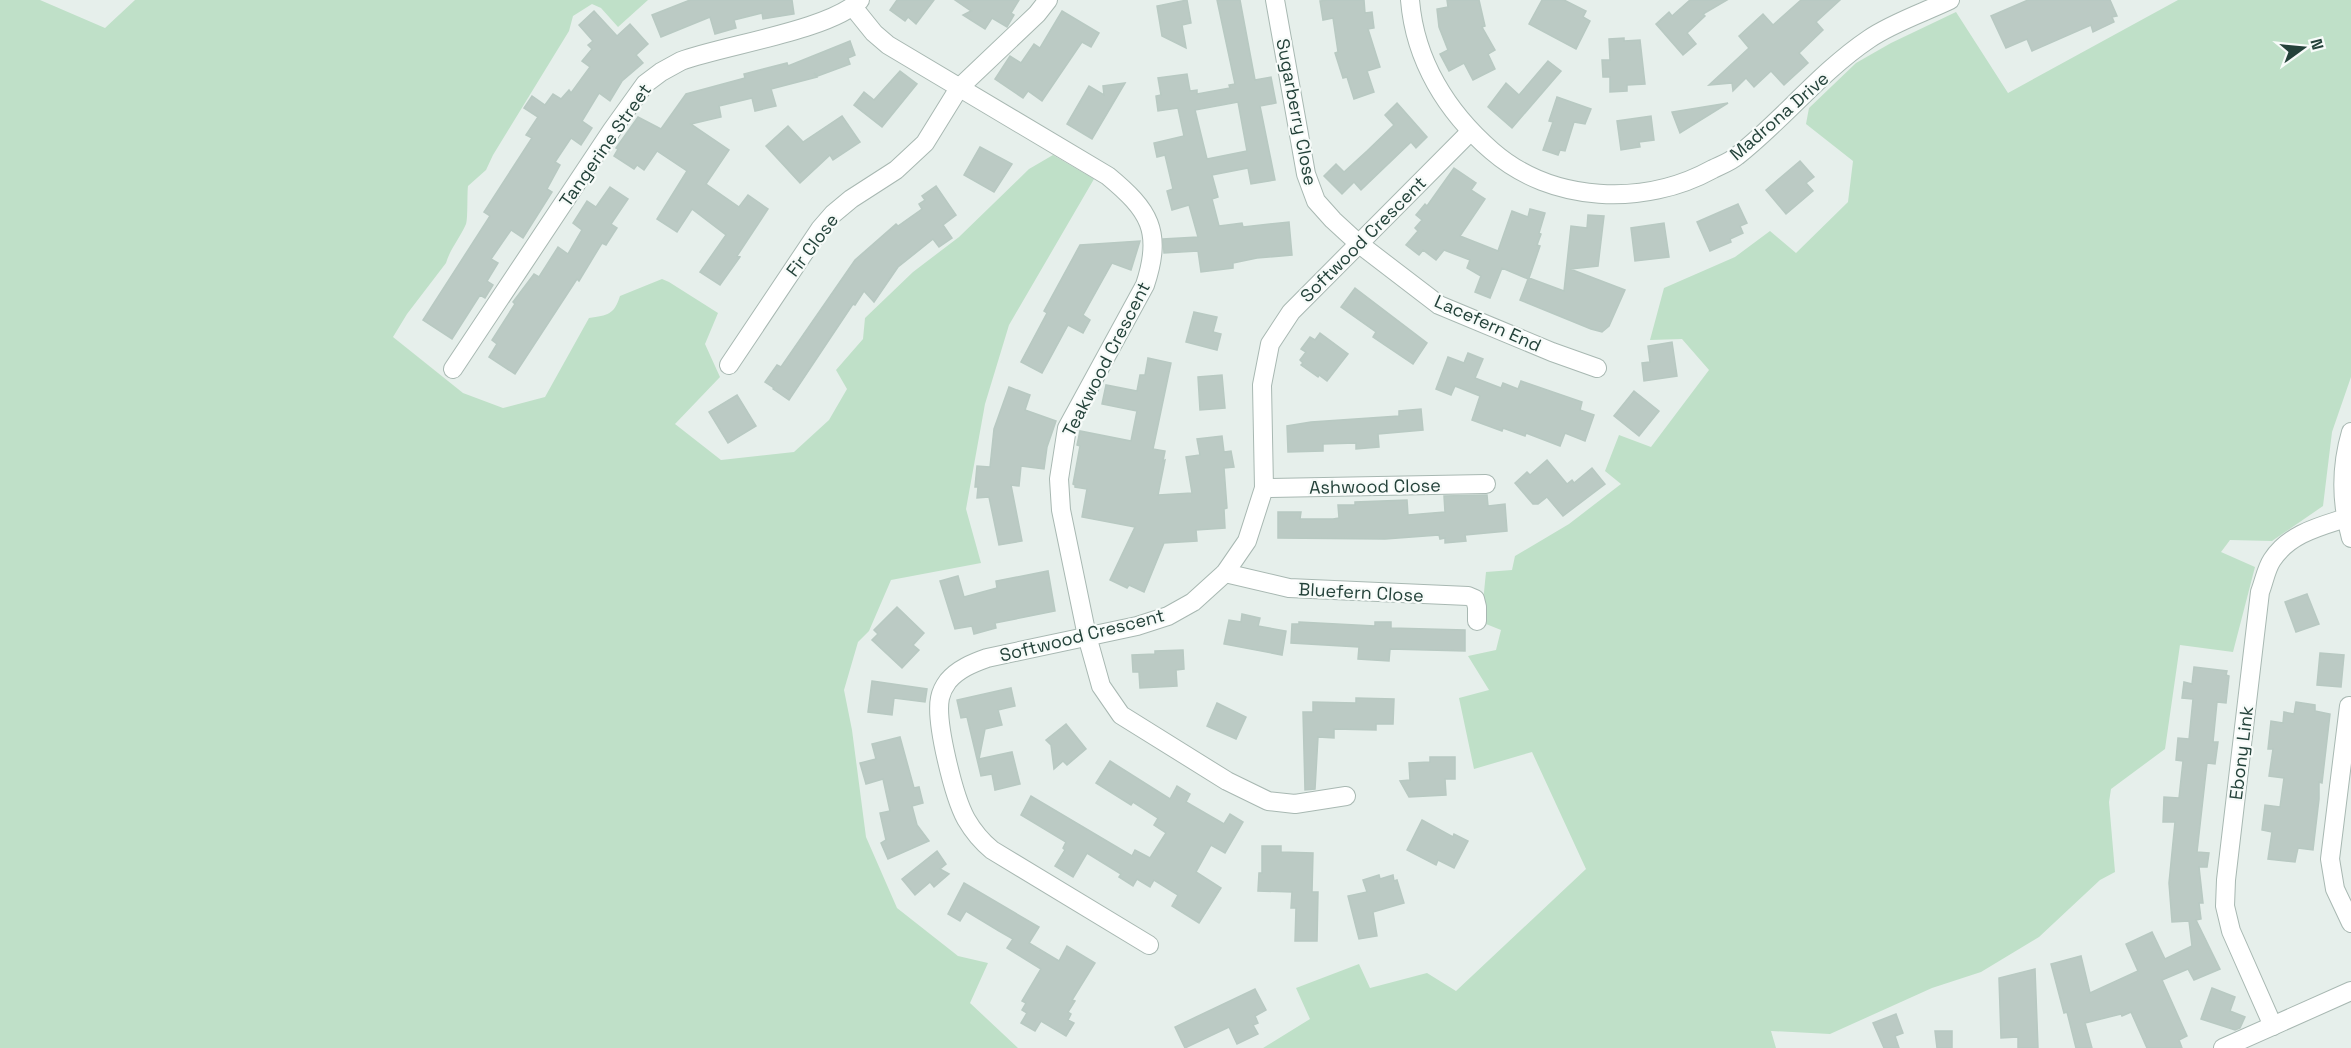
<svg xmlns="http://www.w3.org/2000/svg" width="2351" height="1048" viewBox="0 0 2351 1048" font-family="'Space Grotesk',sans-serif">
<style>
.green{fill:#bfe0c8}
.building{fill:#bbcac4;stroke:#b8c9c2;stroke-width:1.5;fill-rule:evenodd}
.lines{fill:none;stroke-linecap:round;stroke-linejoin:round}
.street-casing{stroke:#a8b8b2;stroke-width:20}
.street{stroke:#fff;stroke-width:18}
.labels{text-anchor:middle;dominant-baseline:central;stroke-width:4.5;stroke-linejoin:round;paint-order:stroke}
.street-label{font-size:18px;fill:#24423a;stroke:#f7fbf9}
</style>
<rect width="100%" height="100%" fill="#e6efeb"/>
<!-- green -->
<g class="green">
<path d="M0 0H40L105 28 135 0H648L618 27 601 8 592 4 573 16 569 31 493 155 486 170 468 186C467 194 468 220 466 224 460 238 450 249 446 263L407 314 393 337 463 393 503 408 545 397 589 318C608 315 614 315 620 296L662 279 669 282 718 313 705 344 720 377 675 424 721 460 794 452 829 420 847 389 836 370 863 339 865 318 913 272 959 237 1029 169 1053 155 1094 179 1009 325 985 404 966 509 981 563 891 580 869 631 858 642 844 690 852 730 866 837 897 908 958 956 988 963 970 1003 1018 1048H0Z"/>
<path d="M2178 0H2351V377L2332 432 2323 506 2272 541 2230 540 2221 552 2255 567 2233 652 2180 645 2165 749 2111 789 2109 802 2115 872 2100 880 2039 937 1981 972 1932 988 1830 1034 1771 1031 1776 1048H1263L1310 1019 1296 988 1359 964 1370 988 1427 973 1456 991 1586 869 1532 752 1474 769 1459 698 1489 690 1468 656 1496 650 1501 630 1481 622 1486 572 1512 570 1515 556 1569 524 1621 484 1605 471 1619 435 1651 447 1709 370 1682 339 1650 340 1664 288 1735 257 1770 231 1796 253 1848 202 1853 161 1806 124 1809 108 1856 63 1891 43 1956 12 2008 93Z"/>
</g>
<!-- building -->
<g class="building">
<path d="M690 0H792L794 14 763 19 762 13 734 20 736 28 715 34 710 17 661 37 652 15Z"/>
<path d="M897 0H934L916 24 908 17 905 21 890 10Z"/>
<path d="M955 0H1019L1011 13 1014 15 1007 27 992 18 985 29 963 15 971 11Z"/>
<path d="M1187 0 1191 23 1182 25 1186 48 1162 36 1157 6Z"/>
<path d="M1217 0H1240L1255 80 1271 77 1276 103 1260 106 1275 180 1251 184 1248 168 1212 175 1218 197 1212 199 1219 226 1242 223 1243 227 1289 222 1292 255 1257 258 1233 263V268L1201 272 1198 251 1164 253 1163 239 1198 237 1189 205 1172 210 1167 191 1173 189 1165 155 1157 157 1154 143 1184 136 1178 108 1158 111 1156 96 1161 95 1158 78 1187 74 1190 91 1197 90V94L1230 88 1229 85 1235 84ZM1238 102 1247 151 1207 159 1195 110Z"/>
<path d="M1329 0H1364L1365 13 1372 12 1374 28 1368 29 1380 67 1367 71 1374 92 1354 99 1347 77 1343 78 1335 53 1338 52 1333 18 1323 20 1320 1Z"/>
<path d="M1447 0H1479L1485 26 1482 27 1495 50 1488 54 1495 69 1473 80 1464 63 1449 71 1440 54 1448 50 1439 27 1437 9 1448 7Z"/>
<path d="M1542 0H1564L1586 11 1583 17 1590 21 1576 49 1529 24Z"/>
<path d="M1690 0H1727L1703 14 1705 16 1687 33 1696 44 1683 55 1656 24 1669 12 1672 16Z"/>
<path d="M1801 0H1840L1816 22 1823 30 1799 53 1808 63 1784 85 1771 71 1754 87 1746 78 1733 91 1732 83 1709 85 1749 48 1739 36 1763 14 1773 25Z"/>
<path d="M2028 0H2110L2117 16 2112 17 2114 22 2093 32 2091 25 2032 51 2027 39 2006 48 1991 16Z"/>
<path d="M594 11 617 36 630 24 648 44 636 55 643 63 622 81 610 101 599 93 582 121 592 128 581 145 571 138 555 162 560 165 547 189 552 192 523 238 511 230 491 259 498 263 487 281 493 285 485 298 480 295 452 339 423 320 490 216 484 212 532 138 526 135 538 117 524 108 532 96 545 105 553 94 561 99 569 90 571 93 590 67 582 61 592 49 588 45 593 41 579 25Z"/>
<path d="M1062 11 1099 33 1091 47 1082 42 1042 101 1028 91 1023 98 995 79 1010 56 1021 63 1034 44 1040 48Z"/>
<path d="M1624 38V41L1640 40 1645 84 1627 85V91L1610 92V77H1603L1602 60H1610L1609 39Z"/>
<path d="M850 41 855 55 848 58 850 64 818 76 814 73 817 77 771 89 776 106 755 111 752 98 719 106 721 117 691 124 729 150 706 184 739 207 748 195 768 209 737 256 740 257 720 285 700 272 726 235 692 209 677 232 657 219 687 171 657 151 644 170 637 165 634 169 614 156 618 149 616 148 638 117 661 129 686 94 745 78 744 74 787 63 788 66Z"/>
<path d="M1548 61 1561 71 1512 128 1488 107 1506 83 1519 95Z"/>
<path d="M900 71 917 84 882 127 854 105 864 92 874 100Z"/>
<path d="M1125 83 1092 139 1067 124 1089 86 1104 95 1103 86Z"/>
<path d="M1557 97 1591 109 1585 124 1574 122 1565 151 1560 150 1558 155 1543 150 1553 122 1549 121Z"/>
<path d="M1397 103 1427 137 1416 148 1411 142 1361 190 1354 182 1342 194 1324 176 1336 164 1344 172 1367 151 1394 125 1385 115Z"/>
<path d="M1728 103 1680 133 1672 112Z"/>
<path d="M842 116 860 142 833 160 830 155 800 183 766 146 788 126 803 142Z"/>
<path d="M1651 116 1654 140 1639 142 1640 147 1621 150 1617 121Z"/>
<path d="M980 147 1012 164 994 192 964 175Z"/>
<path d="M1800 161 1814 177 1806 183 1813 191 1786 214 1766 190Z"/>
<path d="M1454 168 1476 183 1471 190 1485 199 1460 236 1498 251 1512 211 1528 217 1530 209 1545 213 1539 233 1541 234 1537 245 1540 246 1529 278 1564 291 1571 226 1587 228 1588 215 1604 216 1598 266 1570 269 1625 290 1609 326 1602 332 1591 329 1520 300 1528 279 1502 268 1490 298 1475 292 1481 276 1467 268 1470 260 1444 250 1436 260 1423 250 1419 255 1406 245 1418 231 1415 228 1422 220 1416 215 1425 204 1427 206Z"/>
<path d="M936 186 956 215 943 225 952 238 939 247 933 239 898 267 874 302 864 291 855 305 853 304 789 400 773 389 774 388 765 382 777 365 781 367 855 260 896 224 898 226 922 209 919 204 925 200 922 196Z"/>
<path d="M610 187 628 199 611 224 617 228 606 245 602 243 579 281 577 279 515 374 489 357 497 344 492 340 515 304 513 302 534 274 539 277 558 247 568 254 582 230 573 223 587 201 596 207Z"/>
<path d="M1738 204 1747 223 1740 226 1743 233 1730 239 1731 242 1710 251 1697 222Z"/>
<path d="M1664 223 1669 257 1635 261 1631 228Z"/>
<path d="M1140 241 1131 270 1112 263 1083 315 1090 320 1083 333 1068 325 1042 373 1021 362 1047 313 1044 311 1080 245Z"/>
<path d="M1355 288 1427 343 1413 364 1373 337 1376 332 1341 307Z"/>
<path d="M1194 312 1217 317 1213 332 1221 334 1217 350 1186 342Z"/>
<path d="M1320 333 1348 354 1327 381 1319 375 1318 377 1301 365 1303 363 1300 360 1306 352 1301 349 1310 337 1315 340Z"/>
<path d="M1672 342 1677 376 1644 381 1642 363 1650 362 1648 346Z"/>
<path d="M1468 353 1483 359 1475 378 1501 388 1503 383 1518 389 1521 381 1582 402 1580 410 1594 415 1585 441 1565 433 1560 446 1526 433 1525 436 1503 428 1502 431 1472 420 1480 396 1455 386 1451 395 1436 389 1448 357 1464 363Z"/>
<path d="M1148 358 1171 363 1153 449 1165 451 1163 461 1165 460 1158 495 1192 493 1186 457 1200 455 1197 439 1222 436 1224 452 1231 451 1234 467 1224 468 1227 508 1224 509 1225 528 1196 530 1197 541 1164 543 1144 592 1129 585 1127 588 1110 580 1135 527 1082 517 1087 489 1075 487V485L1073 484 1080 446 1077 445 1080 431 1131 441 1137 411 1102 404 1106 385 1137 391 1140 375H1145Z"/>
<path d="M1222 375 1225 408 1200 410 1198 377Z"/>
<path d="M1009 387 1030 395 1025 410 1056 421 1047 447 1044 469 1021 466 1019 486 1011 485 1022 541 999 545 989 497 977 498 978 487H975L977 466 990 467 994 429Z"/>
<path d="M1634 391 1659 411 1639 436 1614 416Z"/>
<path d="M737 395 756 426 728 443 709 412Z"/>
<path d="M1421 409 1423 430 1378 434 1379 447 1356 449V443L1323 444V451L1288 452 1287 426 1311 422 1399 416V411Z"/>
<path d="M1547 460 1567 484 1572 480 1574 483 1592 468 1605 484 1563 516 1547 497 1538 504H1533L1515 483 1527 472 1530 475Z"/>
<path d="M1487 495 1488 506 1505 504 1507 531 1465 535 1466 541 1445 543V538L1440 539 1439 535 1385 539 1278 538V512H1301L1300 519H1333L1339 518 1338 505H1355V502L1407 500 1408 515 1445 512 1444 496Z"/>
<path d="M1048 571 1055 611 995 623 996 628 974 634 972 626 955 629 940 581 958 576 964 597 997 588 996 581Z"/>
<path d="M2307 594 2319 624 2296 632 2285 602Z"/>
<path d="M897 607 924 633 913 645 919 650 902 668 872 640 878 634 874 630Z"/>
<path d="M1242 614 1260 618 1258 626 1286 631 1282 655 1224 644 1229 620 1241 622Z"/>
<path d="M1299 622 1375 626V622H1391V628L1465 630V651L1390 649 1389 661 1358 659 1359 647 1291 643 1292 624H1299Z"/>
<path d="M1183 650 1184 669 1176 670 1177 686 1140 688 1139 672H1133L1132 655 1155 654V651Z"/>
<path d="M2320 653 2344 655 2341 687 2317 685Z"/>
<path d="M2194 667 2227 671 2226 675 2229 676 2226 703 2217 702 2213 742H2218L2215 764 2207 763 2197 852 2209 853 2207 867H2199L2203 903H2199L2201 919 2196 920 2220 969 2194 980 2188 969 2162 980 2187 1036 2179 1040 2182 1048H2147L2131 1012 2122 1016 2121 1014 2085 1023 2092 1048H2076L2067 1012 2064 1013 2051 964 2081 956 2090 993 2138 971 2126 944 2152 932 2165 959 2192 946 2189 921 2172 922 2169 883 2175 822H2163L2164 797 2179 798 2183 761 2176 760 2178 738 2189 739 2193 699 2182 698 2184 682 2192 684Z"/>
<path d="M872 681 927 689 925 702 894 698 892 715 868 712Z"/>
<path d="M1011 688 1015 706 998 710 1002 725 985 729 979 759 1012 752 1020 784 995 790 992 774 981 776 967 717 961 718 957 700Z"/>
<path d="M1356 698 1394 699 1393 724H1376V730L1334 729V738L1318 737 1315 789 1305 790 1303 712H1313V702L1356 703Z"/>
<path d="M2296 702 2315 705V711L2330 714 2322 783 2319 782V799L2313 850 2298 848 2295 862 2268 859 2272 832 2262 830 2265 805 2280 807 2284 778 2269 776 2273 749H2268L2271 721 2283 723 2284 712 2294 714Z"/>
<path d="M1217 703 1246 717 1236 739 1207 726Z"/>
<path d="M1066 724 1086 749 1067 765 1063 761 1054 769 1051 745 1046 740Z"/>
<path d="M900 737 914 788 919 787 923 803 912 806 917 825 929 841 888 859 881 843 886 840 880 813 890 811 883 779 866 784 860 763 876 759 872 744Z"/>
<path d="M1430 757H1455V779H1445L1446 795 1409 797 1400 781 1410 780 1409 763 1430 762Z"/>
<path d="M1110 761 1170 799 1177 786 1190 794 1186 802 1224 824 1230 814 1243 822 1225 853 1211 845 1196 872 1221 888 1199 923 1172 906 1178 895 1154 880 1150 887 1137 879 1133 886 1119 877 1121 874 1087 853 1073 877 1055 866 1065 850 1063 848 1066 842 1021 815 1031 796 1132 856 1135 850 1150 858 1166 833 1154 825 1158 818 1133 802 1131 805 1096 783Z"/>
<path d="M1422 820 1453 837 1454 834 1468 841 1454 868 1438 860 1436 865 1407 850Z"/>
<path d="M1262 846H1281V852L1313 853 1312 892H1318L1317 941H1295L1296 908H1291L1292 892 1258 891 1259 873H1262Z"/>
<path d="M937 851 946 864 940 869 949 874 934 887 930 882 915 895 902 879Z"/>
<path d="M1379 875 1380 879 1393 875 1394 881 1397 880 1404 903 1373 912 1377 936 1359 939 1348 896 1367 892 1363 880Z"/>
<path d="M964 883 1039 927 1029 943 1059 961 1067 946 1095 963 1072 1000 1075 1001 1068 1012 1071 1014 1068 1020 1074 1023 1066 1036 1041 1021 1035 1031 1021 1023 1027 1013 1022 1010 1026 1003 1022 1001 1041 969 1007 948 1013 939 999 931 966 911 960 921 948 914Z"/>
<path d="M2035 969 2038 1048H2018V1037L2001 1038 1999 978Z"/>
<path d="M2212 988 2235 997 2230 1011 2245 1017 2240 1028 2235 1030 2201 1019Z"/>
<path d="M1255 989 1266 1010 1255 1016 1258 1023 1253 1025 1258 1034 1237 1044 1229 1027 1185 1048 1175 1027Z"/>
<path d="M1896 1014 1903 1033 1895 1036 1899 1048H1884L1873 1023Z"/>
<path d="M1935 1031H1952V1048H1937Z"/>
</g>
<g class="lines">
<!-- street casing -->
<g class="street-casing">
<g id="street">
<path d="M1275 0 1306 174 1316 201 1333 220 1358 243 1439 305 1552 352 1597 368"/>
<path d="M1410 0C1415 61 1447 112 1492 151 1552 203 1644 207 1713 169 1721 165 1730 162 1737 156 1783 120 1820 72 1869 39 1892 23 1925 12 1950 0"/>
<path d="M853 7 874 33 888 45 1108 176C1149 210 1163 231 1145 285L1067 428 1059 479 1061 510 1087 636 1101 686 1121 715 1227 781 1268 801 1295 804 1346 796"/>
<path d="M729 365 820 229 833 214 851 199 896 170 910 157 925 143 959 88 1037 14 1048 0"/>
<path d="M453 369 612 130 645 84 661 72 681 61C724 45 831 30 860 0"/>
<path d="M2351 432C2341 466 2341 503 2351 538"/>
<path d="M1264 488 1486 484"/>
<path d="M1225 573 1289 588 1468 596 1475 599 1477 607V621"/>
<path d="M2349 706 2330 859 2335 889 2351 923"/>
<path d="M1149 945 992 850C981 841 973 831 966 819 954 797 935 722 940 698 941 693 945 685 948 681 958 669 973 663 987 658L1137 626 1168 616 1193 602 1225 573 1247 541 1264 488 1262 385 1270 344 1291 312 1470 132"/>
<path d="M2273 1026 2231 931 2225 906 2226 880 2260 592C2264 582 2266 569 2272 560 2289 534 2318 527 2346 518"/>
<path d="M2223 1048 2351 991"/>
</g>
</g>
<!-- street -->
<use href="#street" class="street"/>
</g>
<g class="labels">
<!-- street labels -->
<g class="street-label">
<text transform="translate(1297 112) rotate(79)">Sugarberry Close</text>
<text transform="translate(1779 116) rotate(-41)">Madrona Drive</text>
<text transform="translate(605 145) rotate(-55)">Tangerine Street</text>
<text transform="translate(1363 239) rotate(-45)">Softwood Crescent</text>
<text transform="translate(812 245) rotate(-53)">Fir Close</text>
<text transform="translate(1488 323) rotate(24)">Lacefern End</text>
<text transform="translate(1106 359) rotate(-63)">Teakwood Crescent</text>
<text transform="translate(1375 486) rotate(-1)">Ashwood Close</text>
<text transform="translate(1361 592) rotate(3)">Bluefern Close</text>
<text transform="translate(1082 635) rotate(-14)">Softwood Crescent</text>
<text transform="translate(2241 753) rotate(-83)">Ebony Link</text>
</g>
</g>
<!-- north arrow -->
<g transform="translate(2303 48) rotate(75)" stroke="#f7fbf9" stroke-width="4.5" paint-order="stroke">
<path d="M0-4.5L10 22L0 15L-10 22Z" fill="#24423a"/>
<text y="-9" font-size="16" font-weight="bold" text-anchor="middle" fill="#24423a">N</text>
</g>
</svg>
